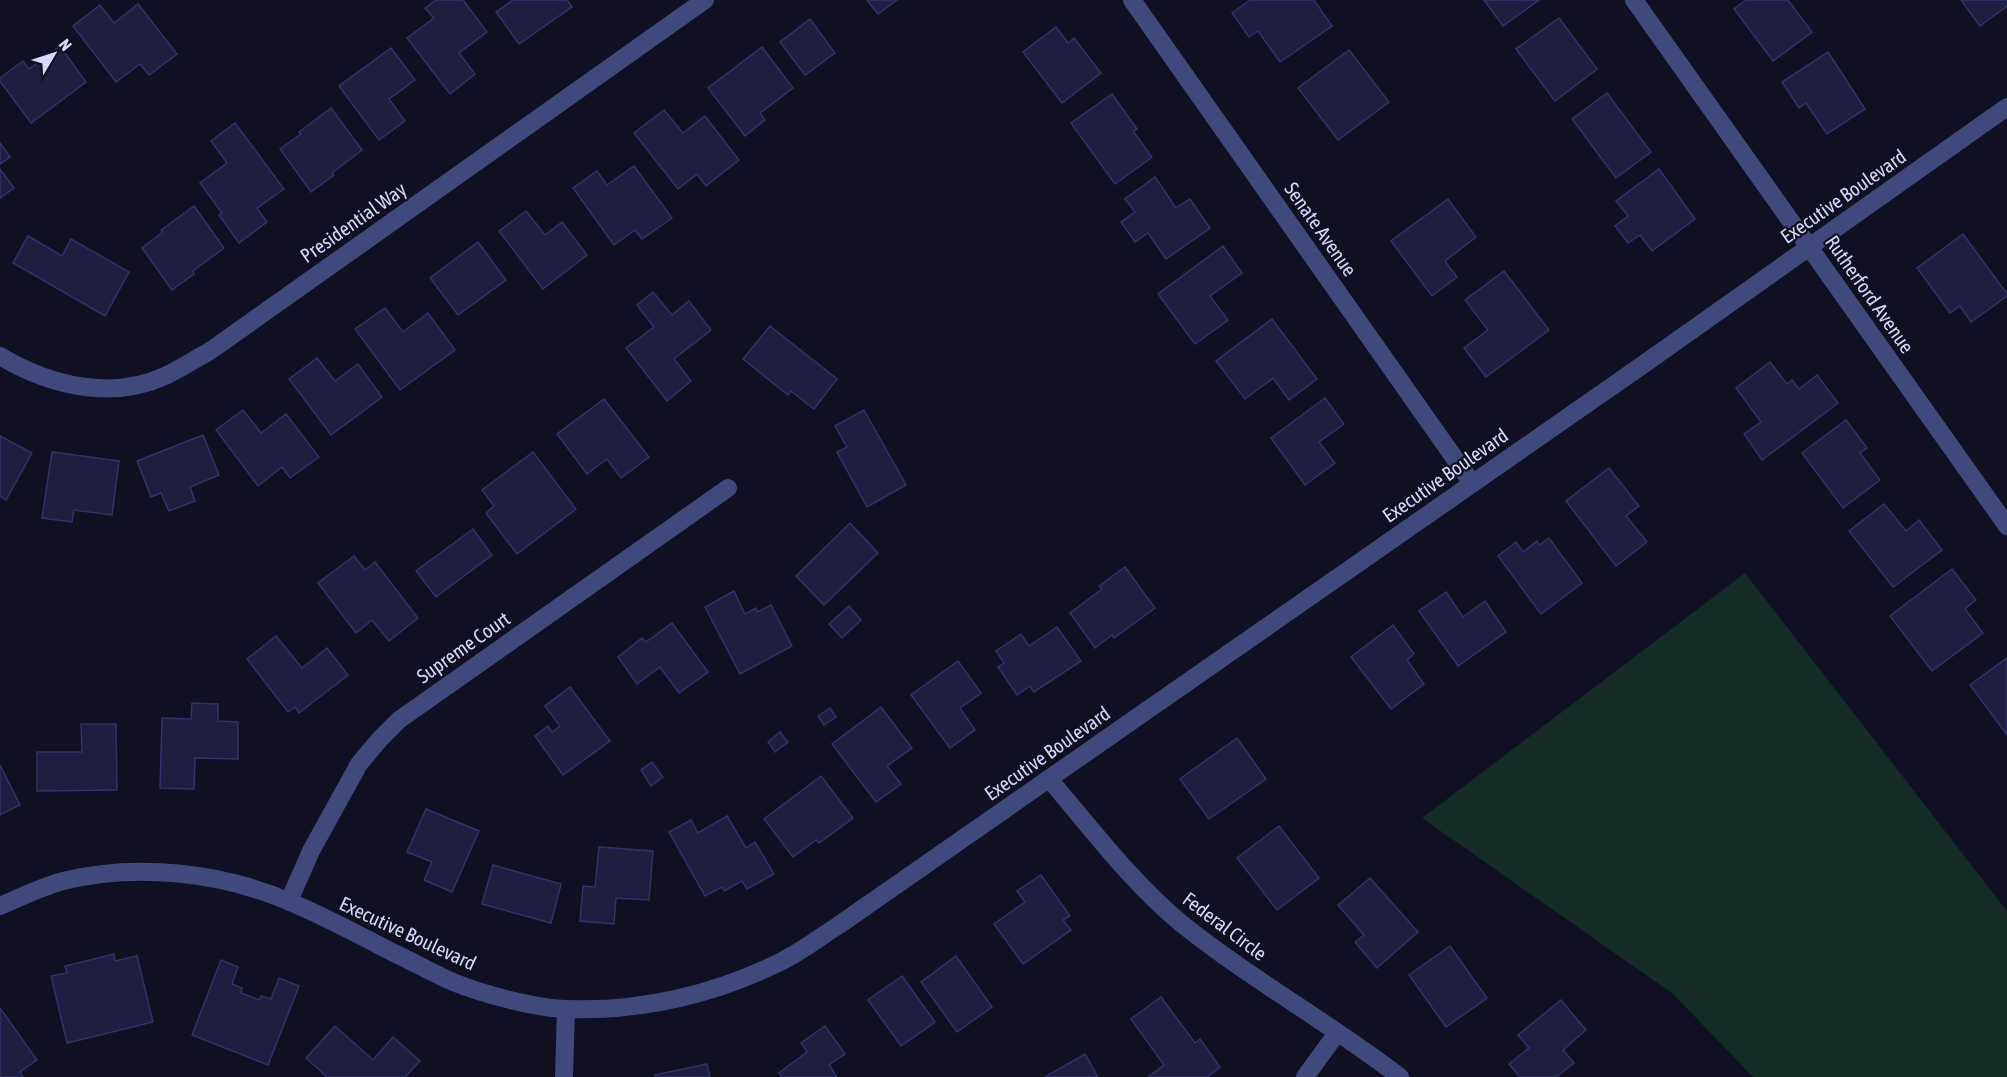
<svg xmlns="http://www.w3.org/2000/svg" width="2007" height="1077" viewBox="0 0 2007 1077" font-family="'Asap Condensed',sans-serif">
<style>
.green{fill:#142b26}
.building{fill:#1e1e41;stroke:#32326b;stroke-width:1.5}
.lines{fill:none;stroke-linecap:round;stroke-linejoin:round}
.minor{stroke:#40497c;stroke-width:18}
.labels{text-anchor:middle;dominant-baseline:central;stroke-width:4.5;stroke-linejoin:round;paint-order:stroke}
.street-label{font-size:20px;fill:#d5d8fb;stroke:#101022}
</style>
<rect width="100%" height="100%" fill="#101022"/>
<!-- green -->
<path class="green" d="M1745 573 2007 911V1077H1753L1673 994 1422 818Z"/>
<!-- building -->
<g class="building">
<path d="M436 0H463L487 32 459 53 475 74 450 94 407 38 434 18 425 8Z"/>
<path d="M513 0H567L572 7 519 44 496 12Z"/>
<path d="M867 0H897L878 14Z"/>
<path d="M1250 0H1314L1332 26 1280 62 1258 31 1249 37 1232 13Z"/>
<path d="M1484 0H1539L1503 26Z"/>
<path d="M1746 0H1788L1812 32 1773 61 1734 9Z"/>
<path d="M1961 0H2007V6L1980 26Z"/>
<path d="M138 4 177 54 149 75 140 64 116 82 73 26 100 5 114 23Z"/>
<path d="M1559 18 1597 69 1555 101 1516 49Z"/>
<path d="M810 19 835 53 805 75 780 42Z"/>
<path d="M1056 27 1068 43 1074 38 1101 73 1062 103 1023 52Z"/>
<path d="M60 46 86 82 31 123 0 81V78L23 61 29 69Z"/>
<path d="M762 47 793 88 760 113 765 120 745 136 708 88Z"/>
<path d="M391 48 415 80 389 99 405 121 379 140 339 86Z"/>
<path d="M1349 50 1389 102 1338 140 1298 88Z"/>
<path d="M1828 52 1865 109 1827 134 1806 103 1799 108 1782 82Z"/>
<path d="M1607 93 1651 152 1616 178 1572 119Z"/>
<path d="M1112 94 1137 129 1133 131 1152 157 1115 184 1071 123Z"/>
<path d="M331 108 362 150 332 173 334 175 311 192 280 149 301 134 299 132Z"/>
<path d="M664 110 683 133 705 116 739 160 706 186 697 174 678 189 634 133Z"/>
<path d="M235 123 284 189 257 208 267 222 239 243 219 215 222 213 200 183 227 163 211 141Z"/>
<path d="M0 143 10 157 0 164Z"/>
<path d="M634 166 672 218 642 239 635 230 614 245 573 188 597 171 607 185Z"/>
<path d="M0 169 14 188 0 198Z"/>
<path d="M1659 169 1695 219 1652 251 1640 235 1628 243 1615 226 1628 216 1616 201Z"/>
<path d="M1155 177 1176 208 1190 199 1210 228 1166 259 1148 233 1135 242 1121 222 1135 212 1125 199Z"/>
<path d="M1448 199 1476 237 1445 261 1457 277 1432 296 1391 241Z"/>
<path d="M194 206 224 248 193 271 194 274 172 290 142 248 163 232 161 230Z"/>
<path d="M526 211 545 235 562 222 587 255 543 289 499 231Z"/>
<path d="M1963 234 2007 294V296L1971 322 1960 306 1950 313 1917 268Z"/>
<path d="M28 236 62 256 71 239 129 272 105 316 13 263Z"/>
<path d="M478 242 506 280 458 315 430 278Z"/>
<path d="M1223 246 1242 273 1210 296 1228 320 1195 344 1158 294Z"/>
<path d="M1504 271 1549 330 1486 377 1464 348 1488 330 1465 300Z"/>
<path d="M653 292 672 315 689 301 711 330 674 359 691 381 667 401 626 348 654 327 637 305Z"/>
<path d="M385 308 403 332 428 313 455 350 400 390 355 329Z"/>
<path d="M1272 319 1317 379 1289 400 1273 378 1245 399 1216 361Z"/>
<path d="M770 326 837 379 814 409 791 391 788 395 743 359Z"/>
<path d="M317 358 335 381 358 364 382 397 331 435 289 379Z"/>
<path d="M1770 362 1787 384 1792 380 1799 389 1817 375 1838 403 1762 460 1744 434 1761 422 1736 388Z"/>
<path d="M1325 398 1344 424 1319 442 1335 463 1305 485 1271 438Z"/>
<path d="M604 399 649 457 621 478 607 459 587 474 557 434Z"/>
<path d="M243 410 261 433 286 414 319 457 290 478 282 467 258 486 216 430Z"/>
<path d="M864 410 906 485 867 507 837 452 847 447 835 426Z"/>
<path d="M1846 420 1867 448 1860 453 1880 480 1843 508 1802 453Z"/>
<path d="M203 435 219 475 190 487 195 501 169 511 161 493 151 497 137 461Z"/>
<path d="M0 436 32 453 6 500 0 496Z"/>
<path d="M52 452 119 461 112 515 74 510 72 522 42 518Z"/>
<path d="M533 452 576 509 517 554 486 513 494 506 482 490Z"/>
<path d="M1609 468 1639 506 1626 516 1647 542 1616 566 1566 501Z"/>
<path d="M1884 504 1906 531 1919 520 1942 550 1893 587 1849 531Z"/>
<path d="M850 523 878 553 824 605 796 576Z"/>
<path d="M473 529 492 555 436 597 416 571Z"/>
<path d="M1549 538 1582 583 1541 614 1498 556 1516 542 1523 552 1537 541 1539 545Z"/>
<path d="M354 556 365 570 375 562 418 618 389 641 372 620 356 633 318 583Z"/>
<path d="M1125 567 1155 608 1114 638 1112 635 1095 648 1070 613 1102 589 1099 586Z"/>
<path d="M1952 569 1976 600 1965 609 1983 633 1932 671 1890 616Z"/>
<path d="M734 591 745 614 756 608 757 612 771 605 792 646 740 674 705 607Z"/>
<path d="M1446 592 1463 617 1485 601 1506 632 1458 666 1419 611Z"/>
<path d="M849 606 861 620 842 638 829 624Z"/>
<path d="M672 623 708 672 679 693 660 667 637 684 618 657 642 638 646 642Z"/>
<path d="M1393 625 1414 654 1407 660 1424 684 1391 709 1351 657Z"/>
<path d="M1057 627 1081 661 1034 692 1030 686 1017 695 998 667 1004 663 996 651 1021 634 1029 646Z"/>
<path d="M276 636 302 668 327 648 348 675 299 713 295 707 288 712 247 659Z"/>
<path d="M2007 658V735L1970 685Z"/>
<path d="M958 661 981 693 960 708 975 730 950 748 911 695Z"/>
<path d="M570 687 610 741 563 775 535 736 548 726 552 732 560 726 545 706Z"/>
<path d="M192 703 218 704V721L238 722V759L195 758 194 789 160 788 162 718 191 719Z"/>
<path d="M881 707 912 748 887 766 901 784 876 802 832 744Z"/>
<path d="M830 708 836 717 824 725 818 716Z"/>
<path d="M81 724H116L117 790 37 791V752H82Z"/>
<path d="M780 732 788 742 775 752 768 742Z"/>
<path d="M1237 738 1266 779 1209 819 1180 779Z"/>
<path d="M652 762 663 777 651 786 641 770Z"/>
<path d="M0 765 20 805 0 815Z"/>
<path d="M821 776 853 818 819 843 816 840 793 857 764 819Z"/>
<path d="M426 809 479 831 452 892 424 880 432 862 407 852Z"/>
<path d="M727 816 746 848 755 842 774 874 747 889 742 881 724 891 722 887 705 896 669 832 691 820 698 833Z"/>
<path d="M1279 826 1319 878 1277 910 1237 858Z"/>
<path d="M599 847 653 851 649 900 616 898 614 924 580 921 583 886 595 887Z"/>
<path d="M493 865 561 884 551 923 482 904Z"/>
<path d="M1041 875 1070 916 1063 920 1071 930 1023 964 994 924 1025 902 1017 891Z"/>
<path d="M1370 878 1418 932 1377 968 1355 942 1364 935 1338 905Z"/>
<path d="M1450 946 1487 998 1446 1027 1409 975Z"/>
<path d="M114 954 115 961 137 956 153 1022 67 1043 51 976 67 973 65 966Z"/>
<path d="M956 956 992 1007 957 1032 921 982Z"/>
<path d="M221 960 238 967 232 984 242 988 241 993 260 1000 261 996 271 999 279 978 299 986 268 1065 192 1035Z"/>
<path d="M902 976 935 1022 901 1046 868 1000Z"/>
<path d="M1161 997 1195 1043 1200 1039 1220 1067 1207 1077H1148L1164 1065 1131 1019Z"/>
<path d="M1561 1000 1586 1030 1563 1050 1574 1063 1556 1077H1520L1509 1064 1529 1048 1518 1035Z"/>
<path d="M0 1008 37 1060 20 1072 23 1077H0Z"/>
<path d="M335 1026 373 1060 393 1037 420 1061 405 1077H327L306 1058Z"/>
<path d="M825 1026 845 1054 829 1065 837 1077H782L779 1073 807 1052 801 1043Z"/>
<path d="M1085 1054 1098 1077H1045Z"/>
<path d="M707 1064 710 1077H656L655 1075Z"/>
</g>
<g class="lines">
<!-- minor -->
<g class="minor">
<path d="M1132 0 1472 483"/>
<path d="M1634 0 2007 526"/>
<path d="M0 356C48 385 111 401 165 376 180 369 195 359 210 351L705 0"/>
<path d="M1049 779C1091 828 1132 883 1182 924 1252 980 1330 1023 1400 1077"/>
<path d="M289 901 311 851 359 764 379 740 399 720 728 488"/>
<path d="M0 906C21 897 41 887 63 881 136 863 221 872 290 902 326 917 361 936 396 954 415 963 433 973 453 982 482 994 535 1008 567 1009 640 1012 717 994 782 961 802 951 820 937 839 925L1644 364 2007 107"/>
<path d="M564 1077 566 1009"/>
<path d="M1305 1077 1337 1033"/>
</g>
</g>
<g class="labels">
<!-- street labels -->
<g class="street-label">
<text transform="translate(1843 196) rotate(-35)">Executive Boulevard</text>
<text transform="translate(353 222) rotate(-35)">Presidential Way</text>
<text transform="translate(1321 229) rotate(55)">Senate Avenue</text>
<text transform="translate(1870 294) rotate(55)">Rutherford Avenue</text>
<text transform="translate(1445 475) rotate(-35)">Executive Boulevard</text>
<text transform="translate(463 647) rotate(-35)">Supreme Court</text>
<text transform="translate(1047 753) rotate(-35)">Executive Boulevard</text>
<text transform="translate(1225 926) rotate(37)">Federal Circle</text>
<text transform="translate(408 933) rotate(25)">Executive Boulevard</text>
</g>
</g>
<!-- north arrow -->
<g transform="translate(54 54) rotate(51)" stroke="#101022" stroke-width="4.5" paint-order="stroke">
<path d="M0-4.5L10 22L0 15L-10 22Z" fill="#d5d8fb"/>
<text y="-9" font-size="16" font-weight="bold" text-anchor="middle" fill="#d5d8fb">N</text>
</g>
</svg>
